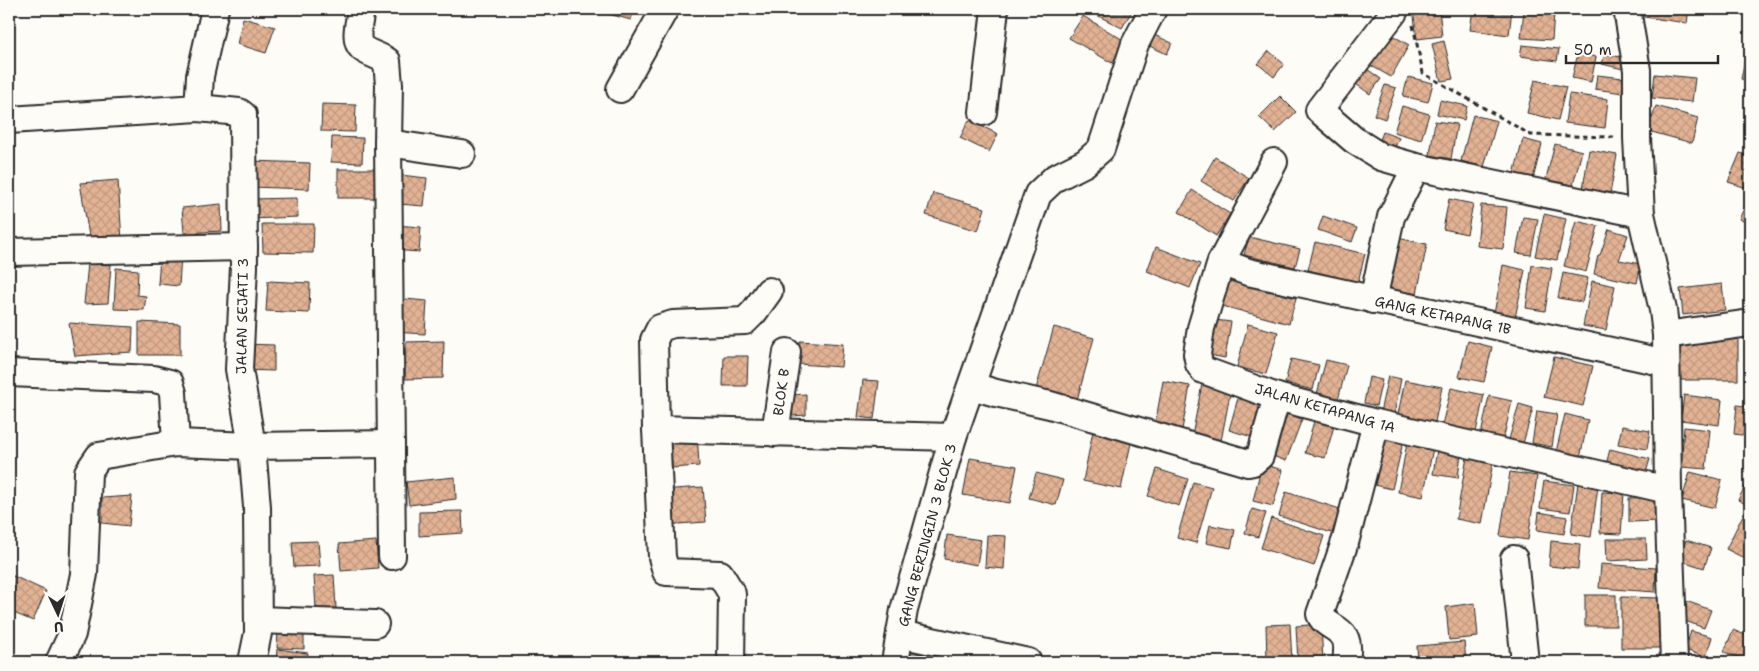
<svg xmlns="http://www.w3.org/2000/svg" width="1759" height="671" viewBox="0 0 1759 671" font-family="'Shantell Sans',sans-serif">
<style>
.building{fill:url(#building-cross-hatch);stroke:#2b2b2b}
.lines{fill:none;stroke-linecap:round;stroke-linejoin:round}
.minor-casing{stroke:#2b2b2b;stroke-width:30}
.path{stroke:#2b2b2b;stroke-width:3;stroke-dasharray:5 4;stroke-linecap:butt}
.minor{stroke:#fdfcf7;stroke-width:26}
.labels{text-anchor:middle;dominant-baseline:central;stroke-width:4.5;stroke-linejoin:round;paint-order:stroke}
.street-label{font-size:14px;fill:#2b2b2b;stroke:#fdfcf7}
</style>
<defs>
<pattern id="building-cross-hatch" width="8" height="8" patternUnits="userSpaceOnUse" patternTransform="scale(1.25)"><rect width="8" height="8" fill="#e2b294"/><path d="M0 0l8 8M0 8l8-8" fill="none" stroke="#c29980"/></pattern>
</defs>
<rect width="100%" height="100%" fill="#fdfcf7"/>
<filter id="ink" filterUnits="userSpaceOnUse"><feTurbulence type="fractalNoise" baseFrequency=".02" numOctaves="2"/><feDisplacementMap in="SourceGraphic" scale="10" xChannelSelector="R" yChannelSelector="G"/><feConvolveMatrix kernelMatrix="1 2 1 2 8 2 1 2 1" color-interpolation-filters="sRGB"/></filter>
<g filter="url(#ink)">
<!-- building -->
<g class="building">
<path d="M606 9H634L631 20 605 13Z"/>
<path d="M1085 9H1133L1122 28Z"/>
<path d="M1413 9H1439L1442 36 1417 39Z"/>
<path d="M1473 9H1512L1509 35 1470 30Z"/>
<path d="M1645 9H1689L1687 23 1644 17Z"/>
<path d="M1524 10 1554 13 1552 40 1521 38Z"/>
<path d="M1083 16 1125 41 1112 63 1069 38Z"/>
<path d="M243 18 275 27 266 53 237 44Z"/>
<path d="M1387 32 1409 45 1391 77 1368 64Z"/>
<path d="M1150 33 1172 43 1167 54 1145 44Z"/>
<path d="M1444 41 1453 79 1441 81 1432 44Z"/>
<path d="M1522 45 1559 49 1557 61 1520 56Z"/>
<path d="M1747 49 1750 50V81L1741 79Z"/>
<path d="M1269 51 1284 64 1274 77 1258 64Z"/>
<path d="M1578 53 1596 57 1591 82 1572 78Z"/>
<path d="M1605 54 1626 58 1623 69 1602 64Z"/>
<path d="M1357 62 1381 79 1370 94 1346 77Z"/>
<path d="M1655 74 1695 78 1692 102 1652 98Z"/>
<path d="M1597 75 1632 79 1630 94 1595 89Z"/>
<path d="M1408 77 1433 83 1428 102 1403 96Z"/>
<path d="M1535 80 1566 87 1558 120 1527 113Z"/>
<path d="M1385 85 1396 88 1385 119 1374 115Z"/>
<path d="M1569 94 1608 99 1605 128 1565 123Z"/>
<path d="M1280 96 1296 112 1275 132 1259 117Z"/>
<path d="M1440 100 1467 106 1464 120 1437 114Z"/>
<path d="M322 104 356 105 355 132 321 131Z"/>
<path d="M1402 106 1429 114 1421 140 1394 132Z"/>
<path d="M1656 106 1698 118 1692 143 1648 131Z"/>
<path d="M1473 115 1497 121 1484 167 1461 161Z"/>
<path d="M969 120 998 134 989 152 960 138Z"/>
<path d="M1435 121 1457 124 1451 159 1430 155Z"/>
<path d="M1383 132 1399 138 1393 152 1378 145Z"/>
<path d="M332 137 363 138 362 163 331 162Z"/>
<path d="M1523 139 1542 144 1533 179 1514 174Z"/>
<path d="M1555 144 1582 151 1572 189 1545 182Z"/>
<path d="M1589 150 1617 155 1610 194 1583 189Z"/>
<path d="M1740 153 1750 156V189L1728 182Z"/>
<path d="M1215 157 1249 178 1234 201 1201 181Z"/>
<path d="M251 161 310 163 309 189 250 187Z"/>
<rect x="338" y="169" width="37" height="29"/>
<path d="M400 175 427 178 424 206 398 204Z"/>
<path d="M118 180 122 241 90 242 80 183Z"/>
<path d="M1192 190 1230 214 1216 236 1179 212Z"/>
<path d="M933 193 985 208 978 231 926 215Z"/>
<path d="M1750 196V224L1739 219Z"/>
<path d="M297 198 298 217 250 219 249 199Z"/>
<path d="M1449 199 1473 204 1467 234 1443 229Z"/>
<path d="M221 204 222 231 184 233 182 208Z"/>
<path d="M1481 205 1507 207 1503 249 1477 246Z"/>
<path d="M1544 214 1566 219 1557 260 1535 256Z"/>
<path d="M1323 216 1357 228 1352 242 1318 230Z"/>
<path d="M1523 217 1538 219 1531 255 1516 253Z"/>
<path d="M1576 221 1598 226 1586 272 1564 266Z"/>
<path d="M262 224H314L313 253 263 252Z"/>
<path d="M395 225 421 227 419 252 393 250Z"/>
<path d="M1609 229 1628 235 1619 260 1641 264 1637 283 1594 274 1598 255H1600Z"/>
<path d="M1249 237 1300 249 1295 267 1244 255Z"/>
<path d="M1392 237 1427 244 1417 294 1382 287Z"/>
<path d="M1315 242 1365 254 1358 282 1308 270Z"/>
<path d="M1156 247 1200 264 1190 288 1147 271Z"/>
<path d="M181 256 179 286 158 284 160 257Z"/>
<path d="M88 263 111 265 108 303 84 304Z"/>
<path d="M1503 265 1525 270 1515 318 1494 314Z"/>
<path d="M1532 265 1552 268 1545 311 1526 308Z"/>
<path d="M116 268 138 270 137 295 146 296 144 310 114 309Z"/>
<path d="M1563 273 1588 278 1582 302 1558 298Z"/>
<path d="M1227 279 1296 298 1289 324 1219 305Z"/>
<path d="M268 281 310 283 309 313 266 311Z"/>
<path d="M1592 281 1615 286 1606 330 1583 326Z"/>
<path d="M1722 284 1725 310 1683 315 1680 289Z"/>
<path d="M394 298 427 301 425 334 393 332Z"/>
<path d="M1215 320 1231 322 1225 358 1209 355Z"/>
<path d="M139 322 180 324V355H139Z"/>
<path d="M69 323 133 327 132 352 75 356Z"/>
<path d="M1248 324 1278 332 1266 374 1237 367Z"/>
<path d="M1054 327 1094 338 1077 400 1036 389Z"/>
<rect x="1678" y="335" width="60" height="45"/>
<path d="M444 341 443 378 405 379 406 342Z"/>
<path d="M800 341 843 344 841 367 798 364Z"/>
<path d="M1468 341 1492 347 1484 382 1459 377Z"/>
<path d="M243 344 274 345V371L243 370Z"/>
<path d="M724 356H748L747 386H723Z"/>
<path d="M1554 357 1593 366 1583 406 1544 397Z"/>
<path d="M1291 359 1319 365 1313 390 1285 383Z"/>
<path d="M1326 360 1347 365 1338 400 1317 394Z"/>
<path d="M1388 376 1401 379 1393 420 1379 417Z"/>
<path d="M1369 377 1382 380 1376 406 1364 403Z"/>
<path d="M863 380 879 381 874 419 858 417Z"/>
<path d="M1405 380 1442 387 1434 427 1397 419Z"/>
<path d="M1163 381 1190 386 1181 435 1154 430Z"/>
<path d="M1202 384 1231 389 1221 441 1192 436Z"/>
<path d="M1451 388 1484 395 1476 432 1442 425Z"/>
<path d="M806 394V415L779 417 778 396Z"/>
<path d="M1684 395 1722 400 1719 425 1681 420Z"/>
<path d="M1489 396 1512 401 1503 440 1481 435Z"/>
<path d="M1238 398 1261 405 1252 437 1229 430Z"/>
<path d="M1519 404 1533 408 1522 447 1508 443Z"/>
<path d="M1737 405 1750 407 1748 436 1734 434Z"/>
<path d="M1282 411 1302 419 1286 461 1265 453Z"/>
<path d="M1537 411 1557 414 1552 447 1532 443Z"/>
<path d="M1565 414 1588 420 1580 458 1556 452Z"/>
<path d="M1314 421 1334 426 1325 458 1305 453Z"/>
<path d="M1094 426 1133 434 1121 489 1083 481Z"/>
<path d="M1622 426 1650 431 1647 449 1618 444Z"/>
<path d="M1684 427 1710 430 1706 469 1681 467Z"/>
<path d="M697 431 699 466 672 468 670 432Z"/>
<path d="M1378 431 1404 438 1392 489 1365 483Z"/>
<path d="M1407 443 1433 448 1423 497 1398 492Z"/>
<path d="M1610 449 1650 459 1645 476 1606 465Z"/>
<path d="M1437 450 1461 453 1458 478 1433 474Z"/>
<path d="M1467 457 1493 462 1482 524 1456 519Z"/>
<path d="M970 458 1017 466 1010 503 963 495Z"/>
<path d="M1262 464 1283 470 1273 506 1253 501Z"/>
<path d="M1157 469 1188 479 1179 506 1148 496Z"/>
<path d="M1510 472 1537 476 1528 540 1500 536Z"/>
<path d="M1690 472 1722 480 1715 508 1682 500Z"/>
<path d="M1036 473 1063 480 1056 505 1029 498Z"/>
<path d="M455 477 456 499 409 505 406 482Z"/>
<path d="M1750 477V506L1738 500Z"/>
<path d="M1544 481 1574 485 1570 512 1540 508Z"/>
<path d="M1193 482 1212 487 1196 543 1177 538Z"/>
<path d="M1578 483 1598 486 1591 537 1571 534Z"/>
<path d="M703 487 706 522 664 525 661 490Z"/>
<path d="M1286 492 1340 509 1332 533 1279 516Z"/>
<path d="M1602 492 1624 493 1621 534 1600 533Z"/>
<path d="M132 496 129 526 102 523V498Z"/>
<path d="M1660 497V521L1629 522V498Z"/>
<path d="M1252 509 1266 513 1258 537 1245 533Z"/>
<path d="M462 511 463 533 419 536V512Z"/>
<path d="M1745 511 1750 514V561L1726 549Z"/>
<path d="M1539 512 1567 517 1564 534 1537 530Z"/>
<path d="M1271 518 1324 536 1314 566 1261 548Z"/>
<path d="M1210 525 1235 530 1231 548 1206 543Z"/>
<path d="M947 535 981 540 977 565 944 559Z"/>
<path d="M987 535 1006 536 1004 569 985 567Z"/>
<path d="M1606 539H1646L1647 559 1607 561Z"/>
<path d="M1686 540 1711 548 1704 568 1679 560Z"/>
<path d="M318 541 320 566 294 567 292 542Z"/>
<path d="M376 541 378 568 341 571 339 544Z"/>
<path d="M1551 541 1580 544 1578 569 1549 566Z"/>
<path d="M1601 564 1656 568 1655 592 1599 588Z"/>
<path d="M9 574 46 591 33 621 9 611Z"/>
<path d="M334 575 336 608 316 609 314 576Z"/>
<rect x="1585" y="595" width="31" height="31"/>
<path d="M1621 597 1661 598V648H1621Z"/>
<path d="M1686 601 1711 610 1704 628 1680 619Z"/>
<path d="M1475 603 1478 637 1449 640 1446 607Z"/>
<path d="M1290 624 1292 662H1267L1266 625Z"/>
<path d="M1321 624 1323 662H1298L1296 626Z"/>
<path d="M1733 630 1750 637V662L1724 652Z"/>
<path d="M278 631 304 632V649L277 648Z"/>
<path d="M1691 631 1712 637 1706 657 1685 650Z"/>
<path d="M1464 642 1466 660 1418 662 1417 646Z"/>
<path d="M277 649 308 653 307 662H276Z"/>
<path d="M910 651 947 662H907Z"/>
</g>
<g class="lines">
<!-- minor casing -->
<g class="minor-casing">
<g id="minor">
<path d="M215 9 200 76 198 108 239 112 243 115 244 267 239 369 252 446 257 507 258 633 252 662"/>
<path d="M361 9C360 20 353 40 362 48 367 53 380 56 387 61L389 85 388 143 392 556"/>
<path d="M1627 9 1637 70V138L1641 214 1663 310 1666 335 1668 490 1674 662"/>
<path d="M1394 12 1319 110 1354 140 1381 157 1416 167 1641 214"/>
<path d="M620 89 665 9"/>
<path d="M983 112 995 9"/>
<path d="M9 120 198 108"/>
<path d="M388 143 462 154"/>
<path d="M1274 162 1221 262 1201 328 1197 354 1199 364 1203 370 1277 397 1376 423 1668 490"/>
<path d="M9 252 244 247"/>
<path d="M1221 262 1248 272 1666 363"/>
<path d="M1373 300 1391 217 1416 167"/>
<path d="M1666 335 1750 323"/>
<path d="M9 373 154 379 170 383 173 393 176 443"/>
<path d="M972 386 996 393 1050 405 1248 463 1253 462 1260 456 1277 397"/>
<path d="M656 429 953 437"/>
<path d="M775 433 787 352"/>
<path d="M1514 559 1525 662"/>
<path d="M258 620 375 624"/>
<path d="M900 634 1028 662"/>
<path d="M59 662 72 634 84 574 88 472 99 456 176 443 252 446 391 444"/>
<path d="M731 662 732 594 720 574 666 572 662 557 656 429 654 340 660 328 673 324 745 321 754 312 769 291"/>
<path d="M895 662 904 610 953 437 1038 194 1055 178 1085 163 1101 149 1135 44 1153 9"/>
<path d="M1346 662C1347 654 1349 642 1343 635 1336 626 1324 625 1320 614L1346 539 1376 423"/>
</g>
</g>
<!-- path -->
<path class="path" d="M1413 25 1423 73 1531 135 1614 137"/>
<!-- minor -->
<use href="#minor" class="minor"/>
</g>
</g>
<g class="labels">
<!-- street labels -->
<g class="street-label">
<text transform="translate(1443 315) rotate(12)">GANG KETAPANG 1B</text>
<text transform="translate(242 316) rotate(-89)">JALAN SEJATI 3</text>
<text transform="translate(781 392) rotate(-82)">BLOK B</text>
<text transform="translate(1325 408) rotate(16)">JALAN KETAPANG 1A</text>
<text transform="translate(927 535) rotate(-75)">GANG BERINGIN 3 BLOK 3</text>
</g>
</g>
<!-- margin -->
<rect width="1759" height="671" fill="none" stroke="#fdfcf7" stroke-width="30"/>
<rect x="15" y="15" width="1729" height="641" fill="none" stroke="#2b2b2b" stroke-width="2" filter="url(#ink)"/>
<!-- north arrow -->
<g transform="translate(58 614) rotate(176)" stroke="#fdfcf7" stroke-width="4" paint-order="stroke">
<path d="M0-4L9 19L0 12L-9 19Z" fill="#2b2b2b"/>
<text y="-8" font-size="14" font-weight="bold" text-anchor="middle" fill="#2b2b2b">U</text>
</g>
<!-- scale -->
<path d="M1566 55v8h152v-8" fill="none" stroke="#2b2b2b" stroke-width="2.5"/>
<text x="1574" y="55" font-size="15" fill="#2b2b2b" stroke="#fdfcf7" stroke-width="4" paint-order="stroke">50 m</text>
</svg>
